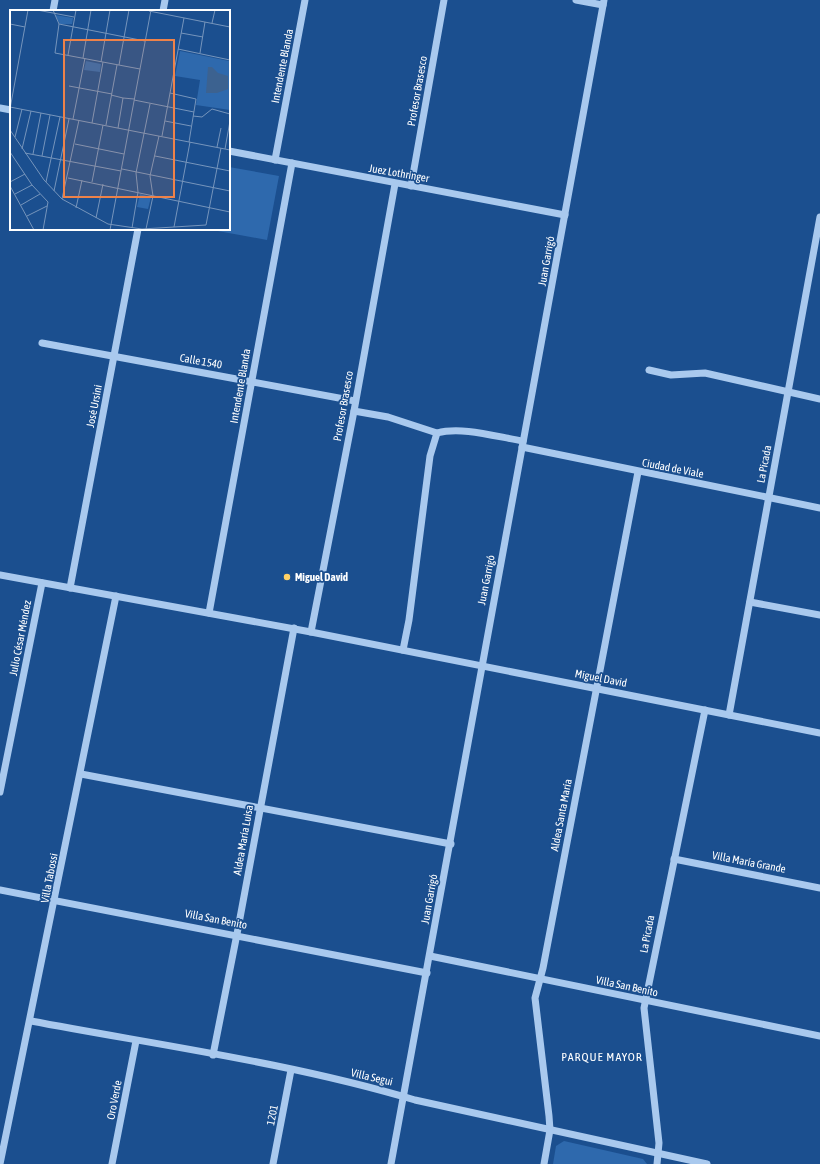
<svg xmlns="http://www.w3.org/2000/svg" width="820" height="1164" viewBox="0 0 820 1164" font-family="'Asap Condensed',sans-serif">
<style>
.green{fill:#2e69ad}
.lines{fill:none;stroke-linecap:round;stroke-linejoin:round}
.minor{stroke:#a9c9ee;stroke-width:7}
.poi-dot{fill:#ffd166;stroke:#1b4f8f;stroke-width:1.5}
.labels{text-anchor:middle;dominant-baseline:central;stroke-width:3.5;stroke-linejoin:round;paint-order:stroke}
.street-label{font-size:11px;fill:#fff;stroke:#1b4f8f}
.poi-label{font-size:11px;font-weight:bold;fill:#fff;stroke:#1b4f8f;text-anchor:start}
.neighbourhood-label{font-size:12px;letter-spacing:1px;fill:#fff;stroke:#1b4f8f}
.inset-road{fill:none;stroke:#7695bc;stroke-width:1}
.view{fill:#ee8249;fill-opacity:0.15;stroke:#ee8249;stroke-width:2}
.inset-edge{fill:none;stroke:#fff;stroke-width:2}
</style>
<rect width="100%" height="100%" fill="#1b4f8f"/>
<!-- green -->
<g class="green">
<path d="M229 167 279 176 267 240 207 229H229Z"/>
<path d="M564 1141 643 1159 647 1164H553L556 1146Z"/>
</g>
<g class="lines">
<!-- minor -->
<g class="minor">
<path d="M576 0 603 5"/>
<path d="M53 11 55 0"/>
<path d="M163 11 165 0"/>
<path d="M0 108 11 110"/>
<path d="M229 151 565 215"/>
<path d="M275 160 305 0"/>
<path d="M411 186 444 0"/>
<path d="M42 343 355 401"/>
<path d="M649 370 671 375 705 373 820 399"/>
<path d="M354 411 388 417 437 433"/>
<path d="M522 447 820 508"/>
<path d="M0 575 311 632 820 733"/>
<path d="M70 588 138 229"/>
<path d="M750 602 820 615"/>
<path d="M209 613 292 163"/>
<path d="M311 632 354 411 395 184"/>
<path d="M403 650 409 620 430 456 437 433C462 426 497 437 523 441"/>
<path d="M729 715 820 217"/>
<path d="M81 774 451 844"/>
<path d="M0 792 42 583"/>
<path d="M674 859 820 888"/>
<path d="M0 890 427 973"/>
<path d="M430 956 820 1036"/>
<path d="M31 1021C158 1045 291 1063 415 1100L707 1164"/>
<path d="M213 1055 237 934 294 628"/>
<path d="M0 1164 116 596"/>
<path d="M112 1164 136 1041"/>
<path d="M273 1164 291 1070"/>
<path d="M391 1164 604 0"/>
<path d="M544 1164 550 1130 549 1116 535 998 543 968 638 472"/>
<path d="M657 1164 659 1143 644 1008 705 710"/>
</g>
</g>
<!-- markers -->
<circle class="poi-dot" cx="287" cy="577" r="4"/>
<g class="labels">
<!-- street labels -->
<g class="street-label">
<text transform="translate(282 66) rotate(-79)">Intendente Blanda</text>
<text transform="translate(417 91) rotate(-80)">Profesor Brasesco</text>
<text transform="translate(399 173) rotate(10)">Juez Lothringer</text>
<text transform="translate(546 261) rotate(-80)">Juan Garrigó</text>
<text transform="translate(201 361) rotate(10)">Calle 1540</text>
<text transform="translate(240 386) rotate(-80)">Intendente Blanda</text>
<text transform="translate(94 406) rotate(-79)">José Ursini</text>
<text transform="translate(343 406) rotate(-80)">Profesor Brasesco</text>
<text transform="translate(764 464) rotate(-79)">La Picada</text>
<text transform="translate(673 468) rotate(11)">Ciudad de Viale</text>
<text transform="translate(486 580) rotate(-79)">Juan Garrigó</text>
<text transform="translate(20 638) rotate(-79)">Julio César Méndez</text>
<text transform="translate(601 678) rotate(11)">Miguel David</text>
<text transform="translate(561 815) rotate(-79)">Aldea Santa María</text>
<text transform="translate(243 840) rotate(-80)">Aldea María Luisa</text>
<text transform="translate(749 862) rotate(11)">Villa María Grande</text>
<text transform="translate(49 878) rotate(-79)">Villa Tabossi</text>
<text transform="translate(429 899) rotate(-80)">Juan Garrigó</text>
<text transform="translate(216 919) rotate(11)">Villa San Benito</text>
<text transform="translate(647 934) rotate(-79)">La Picada</text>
<text transform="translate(627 986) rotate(12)">Villa San Benito</text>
<text transform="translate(372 1077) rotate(13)">Villa Segui</text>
<text transform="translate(114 1100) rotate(-79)">Oro Verde</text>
<text transform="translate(272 1115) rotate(-79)">1201</text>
</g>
<!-- poi labels -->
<g class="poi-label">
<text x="295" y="577">Miguel David</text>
</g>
<!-- neighbourhood labels -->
<g class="neighbourhood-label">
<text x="602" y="1057">PARQUE MAYOR</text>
</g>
</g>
<!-- overview -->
<g transform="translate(10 10)">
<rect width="220" height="220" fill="#1b4f8f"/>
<path d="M45 5 63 8 62 14H50ZM170 41 219 51 220 100 186 95 190 70 165 66ZM76 51 91 54 90 62 74 60ZM130 184 141 187 138 199 127 197Z" fill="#2e69ad"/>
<path d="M198 57H202L208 63 218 66V79L207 83H196Z" fill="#3c6290"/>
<path class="inset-road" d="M27 0 64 7M43 0 49 14 45 43 130 59M139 1 220 17M202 13 205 0M0 14 15 17M49 14 135 31M171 23 193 27M168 39 220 50M190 43 195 12M58 45 66 0M73 48 81 0M91 52 100 0M109 55 119 0M59 76 102 84M160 83 186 89 179 132M101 85 113 88M124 90 184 102M0 97 220 140M0 99 18 0M183 106 192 107 202 99 220 104M63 109 75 48M155 111 181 116M82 113 93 52M96 115 107 55M108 118 113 88 124 89M0 120 34 170 52 189 98 214 132 219 196 215 211 138M152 126 174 8M5 127 12 99M65 134 114 144M207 137 211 118M12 139 21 101M215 139 220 111M0 142 22 175 38 192 33 220M15 143 111 161M23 144 31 103M32 146 40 105M145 146 220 161M112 159 220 181M58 168 220 202M0 172 15 164M36 172 50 107M82 172 93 115M0 176 24 220M44 181 59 109M5 184 22 175M52 189 69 110M11 195 30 184M66 198 72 170M17 206 37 196M86 208 93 174M164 217 180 132M122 218 128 182 126 163 140 94M136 219 143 186 140 166 149 126M100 220 141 0"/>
<path class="view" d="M54 30H164V187H54Z"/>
<rect width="220" height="220" class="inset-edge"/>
</g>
</svg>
